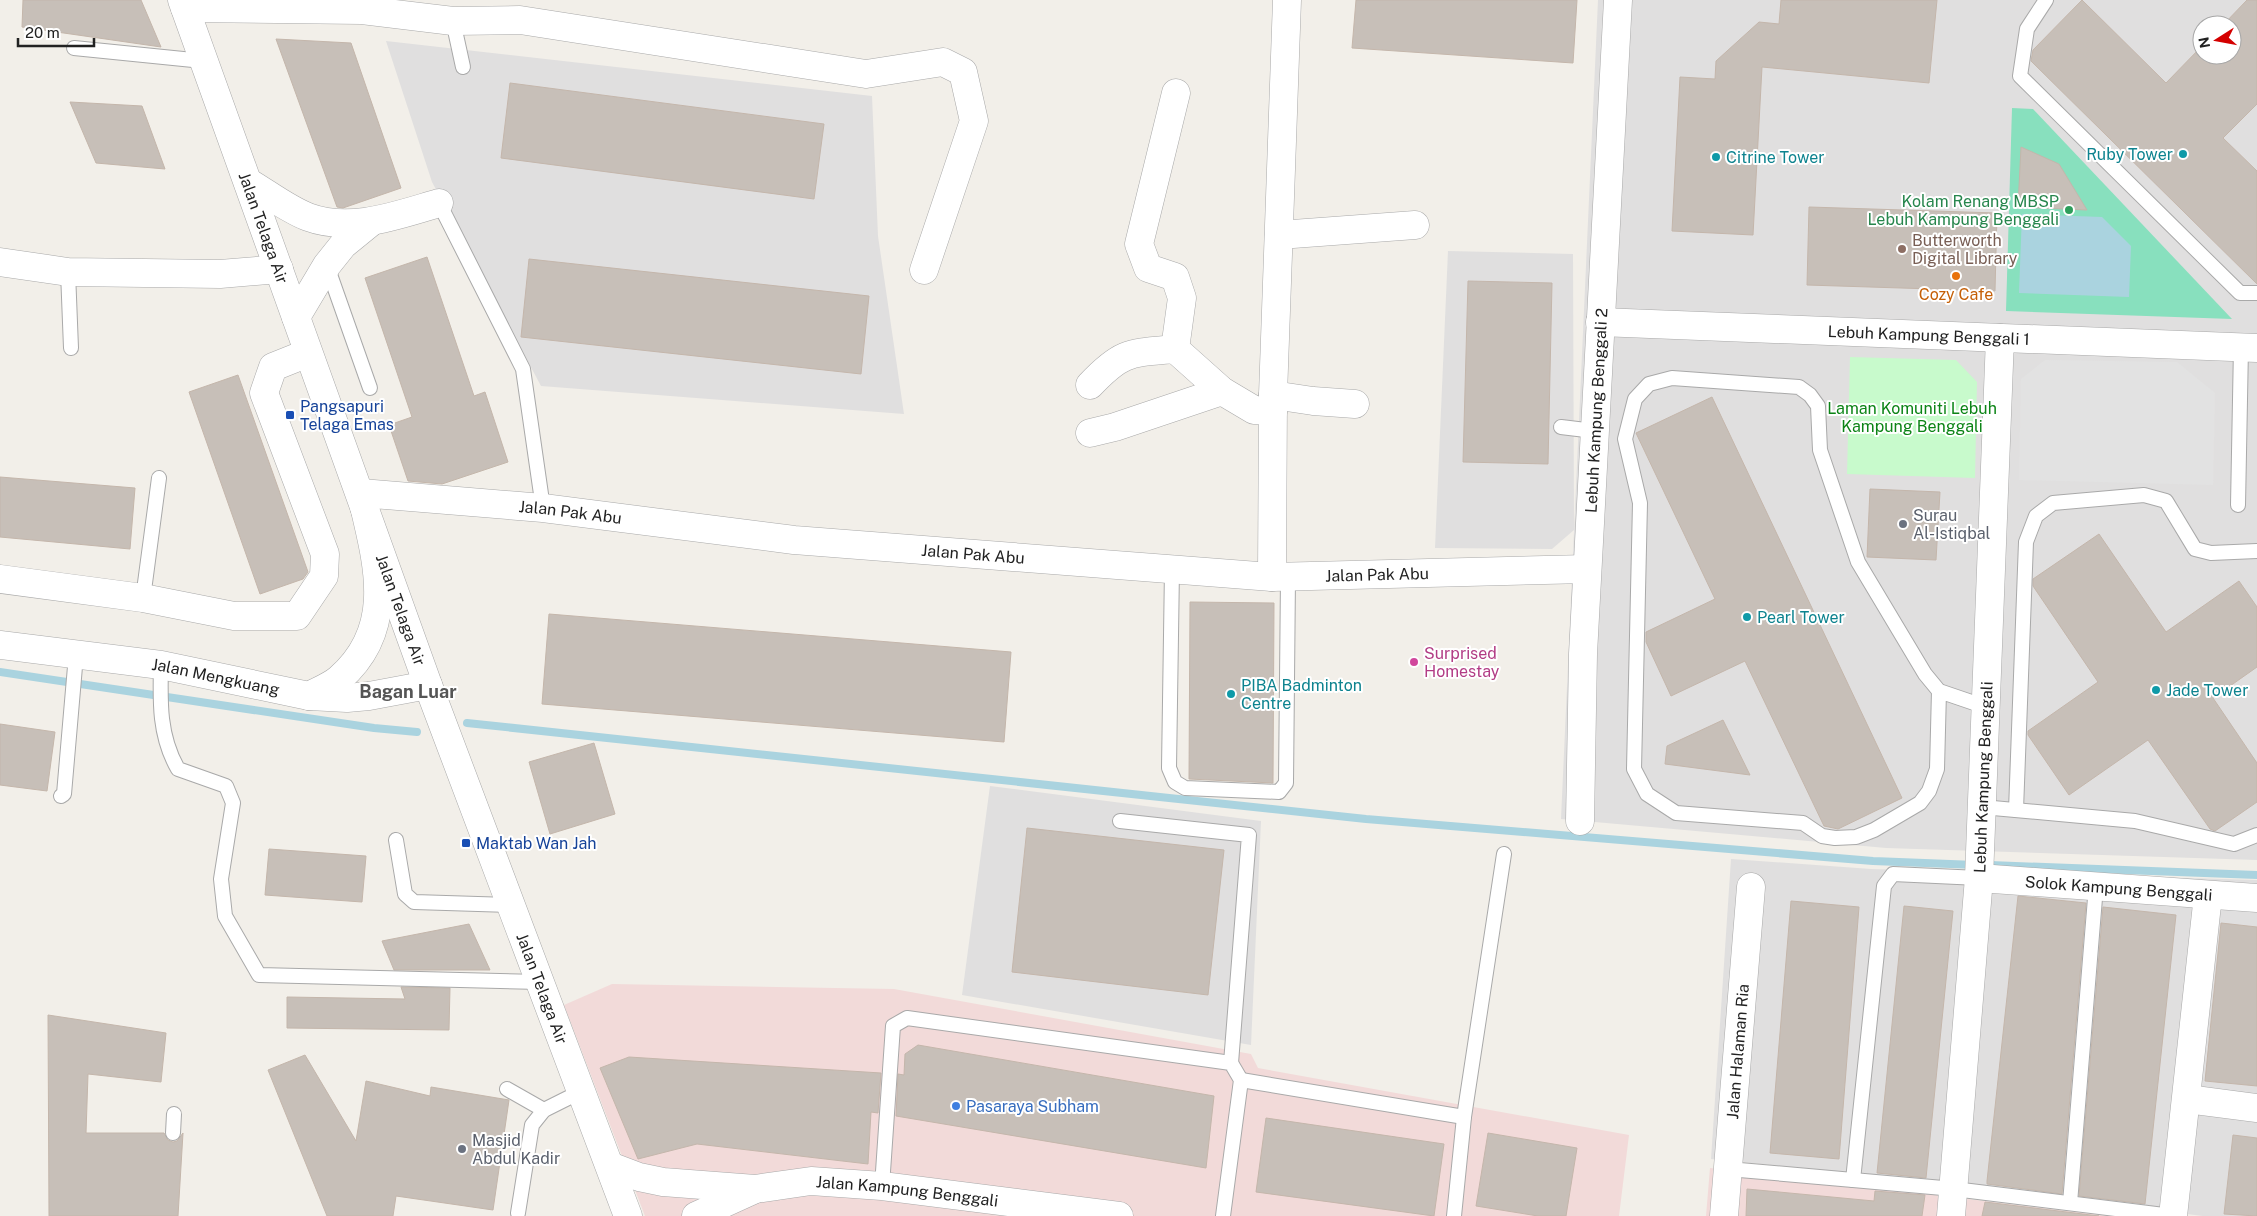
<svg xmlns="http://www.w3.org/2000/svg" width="2257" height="1216" viewBox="0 0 2257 1216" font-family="'Public Sans',sans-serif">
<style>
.residential{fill:#e0dfdf;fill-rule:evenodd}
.commercial{fill:#f2dad9}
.park{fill:#c8facc}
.pitch{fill:#88e0be}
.parking{fill:#e2e2e2}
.water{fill:#aad3df}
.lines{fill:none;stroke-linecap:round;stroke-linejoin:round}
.stream{stroke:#aad3df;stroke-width:8}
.building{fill:#c7bfb8;stroke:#c4b6ab}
.service-casing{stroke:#a9a9a9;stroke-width:16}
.minor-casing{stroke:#a9a9a9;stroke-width:29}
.tertiary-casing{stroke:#a9a9a9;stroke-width:29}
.service{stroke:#fff;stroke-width:14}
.minor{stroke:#fff;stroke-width:28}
.tertiary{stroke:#fff;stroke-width:28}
.culture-dot{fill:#0f9aa8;stroke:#fff;stroke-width:2}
.leisure-dot{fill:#2e9e5b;stroke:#fff;stroke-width:2}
.education-dot{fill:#8d6e63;stroke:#fff;stroke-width:2}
.food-dot{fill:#e8710a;stroke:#fff;stroke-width:2}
.transit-dot{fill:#1a4fb4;stroke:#fff;stroke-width:2}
.worship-dot{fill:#6b7280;stroke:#fff;stroke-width:2}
.hotel-dot{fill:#d1479c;stroke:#fff;stroke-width:2}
.shop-dot{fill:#3f7fe0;stroke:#fff;stroke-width:2}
.labels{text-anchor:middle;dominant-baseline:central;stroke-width:4;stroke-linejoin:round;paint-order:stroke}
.culture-label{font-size:16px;fill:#0d838f;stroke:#fff;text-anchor:start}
.leisure-label{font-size:16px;fill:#27864d;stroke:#fff;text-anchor:end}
.street-label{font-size:16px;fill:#222;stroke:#fff}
.education-label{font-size:16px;fill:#785e54;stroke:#fff;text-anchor:start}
.food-label{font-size:16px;fill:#c56008;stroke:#fff}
.transit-label{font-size:16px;fill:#164399;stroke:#fff;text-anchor:start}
.park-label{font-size:16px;fill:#0c8416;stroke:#fff}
.worship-label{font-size:16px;fill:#5b616d;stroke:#fff;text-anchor:start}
.hotel-label{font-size:16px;fill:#b23c85;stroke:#fff;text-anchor:start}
.shop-label{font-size:16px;fill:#366cbe;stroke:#fff;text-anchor:start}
.neighbourhood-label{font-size:18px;font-weight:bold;fill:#555;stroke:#fff}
</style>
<rect width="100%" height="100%" fill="#f2efe9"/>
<!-- residential -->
<g class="residential">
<path d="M1598 0H2257V860L1886 848 1561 819ZM2202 25H2232V55H2202Z"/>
<path d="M386 41 872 96 878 236 904 414 541 386 432 182Z"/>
<path d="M1448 251 1573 254 1574 530 1552 549 1435 548Z"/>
<path d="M990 786 1261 821 1251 1045 962 995Z"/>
<path d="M1731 859 1871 869 2257 880V1216H2203L1848 1173 1711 1159Z"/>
</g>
<!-- commercial -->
<g class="commercial">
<path d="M612 984 894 989 1251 1054 1258 1068 1629 1135 1619 1216H645L564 1005Z"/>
<path d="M1710 1168 2108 1216H1706Z"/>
</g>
<!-- park -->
<path class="park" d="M1850 357 1956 360 1977 382 1975 478 1847 474Z"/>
<!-- pitch -->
<path class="pitch" d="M2012 108 2033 109 2232 319 2006 311Z"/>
<!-- parking -->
<path class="parking" d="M2045 360 2177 362 2215 393 2213 485 2019 480 2021 379Z"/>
<!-- water -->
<path class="water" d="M2022 214 2102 217 2131 246 2129 297 2019 293Z"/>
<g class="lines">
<!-- stream -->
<g class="stream">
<path d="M0 672 374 728 417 732"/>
<path d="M467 723 1366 819 1873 861 1976 865"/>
<path d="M1990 865 2257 875"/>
</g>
</g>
<!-- building -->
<g class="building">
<path d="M23 0H141L161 47 22 27Z"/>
<path d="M1356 0H1577L1573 63 1352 48Z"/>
<path d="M1781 0H1937L1929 83 1762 67 1753 235 1672 231 1680 77 1715 79 1716 61 1759 22 1779 24Z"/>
<path d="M2082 0 2166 83 2202 46V55H2232V25H2223L2247 0H2257V104L2223 138 2257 171V284L2031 61 2033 50Z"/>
<path d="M276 39 351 43 401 188 343 208 337 207Z"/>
<path d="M510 83 824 124 814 199 501 158Z"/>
<path d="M70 102 142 106 165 169 96 163Z"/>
<path d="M2021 147 2059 164 2087 210 2018 207Z"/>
<path d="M1809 207 1997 213 1995 291 1807 285Z"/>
<path d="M427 257 474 396 485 392 508 462 442 484 408 481 389 425 412 417 365 278Z"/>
<path d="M529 259 869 296 861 374 521 337Z"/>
<path d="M1468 281 1552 283 1548 464 1463 462Z"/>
<path d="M238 375 308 572 303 579 260 594 189 392Z"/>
<path d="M1712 397 1902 798 1838 829 1824 826 1745 661 1671 696 1646 642V632L1715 599 1636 433Z"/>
<path d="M0 477 135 488 130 549 0 537Z"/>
<path d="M1870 489 1940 492 1936 560 1867 557Z"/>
<path d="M2099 534 2166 632 2239 581 2257 607V667L2213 698 2257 763V802L2215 831 2210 829 2148 740 2069 795 2028 735V731L2098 682 2033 586V579Z"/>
<path d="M1190 602 1274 603 1273 783 1189 779Z"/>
<path d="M549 614 1011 652 1004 742 542 704Z"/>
<path d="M1723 720 1750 775 1665 764 1667 746Z"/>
<path d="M0 724 55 732 47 791 0 785Z"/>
<path d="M594 743 615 814 550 834 529 762Z"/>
<path d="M1027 828 1224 850 1208 995 1012 972Z"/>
<path d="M269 849 366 856 362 902 265 895Z"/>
<path d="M2018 896 2086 903 2062 1194 1987 1184V1181Z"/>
<path d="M1791 901 1859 907 1839 1159 1770 1153Z"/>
<path d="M1904 906 1953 911 1926 1178 1877 1173Z"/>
<path d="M2103 907 2176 915 2145 1204 2079 1196Z"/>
<path d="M2221 923 2257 927V1086L2205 1081Z"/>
<path d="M469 924 490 970H394L382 941Z"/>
<path d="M401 987 450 988 449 1030 287 1028V997L405 999Z"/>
<path d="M48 1015 166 1033 161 1082 88 1074 86 1133H164L168 1140 173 1142 177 1141 183 1133 178 1216H49Z"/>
<path d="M918 1045 1214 1096 1206 1168 896 1116 898 1074 904 1075 905 1054Z"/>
<path d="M305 1055 356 1141 366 1081 430 1096 431 1087 509 1100 493 1210 396 1196 393 1216H327L268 1070Z"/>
<path d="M629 1057 881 1073 878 1113 871 1112 868 1164 697 1144 638 1159 600 1068Z"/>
<path d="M1266 1118 1444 1144 1434 1216 1256 1192Z"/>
<path d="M1488 1133 1577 1148 1566 1216H1538L1476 1206Z"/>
<path d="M2233 1135 2257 1138V1216L2224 1214Z"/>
<path d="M1747 1189 1874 1201 1875 1191 1925 1195 1922 1216H1746Z"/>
<path d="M1985 1202 2099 1216H1982Z"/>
</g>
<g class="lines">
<!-- service casing -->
<g class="service-casing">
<g id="service">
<path d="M2046 0 2027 29 2020 76 2240 293H2257"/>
<path d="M453 21 463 67"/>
<path d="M74 48 203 61"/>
<path d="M439 203 523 369 543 508"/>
<path d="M327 266 370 388"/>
<path d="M68 272 71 348"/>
<path d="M1561 427 1594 431"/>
<path d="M2238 505 2241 347"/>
<path d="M1172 569 1169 768 1175 782 1185 788 1279 792 1286 783 1288 577"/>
<path d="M143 598 159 478"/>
<path d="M161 665C160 702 159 736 178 769L226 786 233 803 221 879 225 916 259 975 540 982"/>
<path d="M1939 691 1937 769 1929 791 1920 803 1874 830 1856 837 1835 838 1822 836 1803 823 1676 813 1647 794 1634 769 1640 503 1625 439 1635 399 1649 384 1672 378 1799 387 1810 395 1818 406 1820 450 1858 562 1925 674 1939 691 1986 707"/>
<path d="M61 796 64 794 76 655"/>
<path d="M1982 807 2135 821 2234 844 2257 835"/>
<path d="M2016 810 2026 542 2036 516 2053 503 2144 495 2166 501 2195 549 2211 553 2257 551"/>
<path d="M1120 821 1249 835 1231 1063"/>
<path d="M396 840 405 894 414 902 512 905"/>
<path d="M1241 1080 1464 1117"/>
<path d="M507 1089 544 1110"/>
<path d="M173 1133 174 1114"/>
<path d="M1728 1169 1853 1180 1884 886 1893 874 1979 878"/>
<path d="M1853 1180 1954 1189 2172 1216"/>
<path d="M882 1186 893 1026 907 1018 1231 1063 1241 1080 1223 1216"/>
<path d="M2070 1203 2096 886"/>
<path d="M518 1213 532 1125 544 1110 580 1092"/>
<path d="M1454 1216 1464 1117 1504 854"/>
</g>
</g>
<!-- minor casing -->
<g class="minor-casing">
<g id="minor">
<path d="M185 8 362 10 453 21 520 20 866 74 943 62 963 72 974 121 924 270"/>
<path d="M1176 93 1139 244 1148 268 1175 277 1182 298 1175 349 1222 391 1254 410 1273 411"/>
<path d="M248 182C267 193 287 209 308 217 351 233 397 215 439 203"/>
<path d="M1279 235 1415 225"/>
<path d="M0 262 68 272 220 274 279 269"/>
<path d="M296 317 327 265 343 245 370 223"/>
<path id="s1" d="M1600 322 2257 348"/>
<path d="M1090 385C1122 351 1130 353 1175 349"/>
<path d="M1273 395 1313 401 1355 404"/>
<path d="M1090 433 1115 427 1222 391"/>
<path d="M1272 577 1273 395 1287 0"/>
<path d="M0 579 143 598 234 616H297L324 576 325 554 264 393 273 367 308 353"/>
<path id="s2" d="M0 645 161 665 309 696 347 698 369 696 428 685"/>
<path id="s3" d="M309 696C318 691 331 686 339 679 399 627 376 559 361 493L543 508 794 540 1272 577 1587 569"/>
<path id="s4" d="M1580 821 1583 654 1618 0"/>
<path id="s5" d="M1979 878 2257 898"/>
<path d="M2187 1099 2257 1108"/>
<path id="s6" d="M1724 1216 1751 887"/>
<path id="s7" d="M1951 1216 1979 878 2000 338"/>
<path d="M2173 1216 2208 895"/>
</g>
</g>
<!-- tertiary casing -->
<g class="tertiary-casing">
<g id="tertiary">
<path id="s8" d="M182 0 428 685 628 1216"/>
<path id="s9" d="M610 1166 639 1177 663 1182 755 1189 811 1181 882 1186 1119 1216"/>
<path d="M696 1216 753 1190"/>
</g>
</g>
<!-- service -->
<use href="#service" class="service"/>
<!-- minor -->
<use href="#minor" class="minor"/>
<!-- tertiary -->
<use href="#tertiary" class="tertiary"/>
</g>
<!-- markers -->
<g class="culture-dot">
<circle cx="2183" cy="154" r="5"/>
<circle cx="1716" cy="157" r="5"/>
<circle cx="1747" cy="617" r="5"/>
<circle cx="2156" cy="690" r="5"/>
<circle cx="1231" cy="694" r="5"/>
</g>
<circle class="leisure-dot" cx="2069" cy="210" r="5"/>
<circle class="education-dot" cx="1902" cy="249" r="5"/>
<circle class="food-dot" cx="1956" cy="276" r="5"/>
<g class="transit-dot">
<rect x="285" y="410" width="10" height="10" rx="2.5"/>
<rect x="461" y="838" width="10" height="10" rx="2.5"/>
</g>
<g class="worship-dot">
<circle cx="1903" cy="524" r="5"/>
<circle cx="462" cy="1149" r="5"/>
</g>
<circle class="hotel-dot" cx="1414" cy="662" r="5"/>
<circle class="shop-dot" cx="956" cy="1106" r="5"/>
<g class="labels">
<!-- culture labels -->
<g class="culture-label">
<text x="2173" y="154" text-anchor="end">Ruby Tower</text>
<text x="1726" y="157">Citrine Tower</text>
<text x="1757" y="617">Pearl Tower</text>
<text x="1241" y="685">PIBA Badminton<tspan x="1241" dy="18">Centre</tspan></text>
<text x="2166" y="690">Jade Tower</text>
</g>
<!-- leisure labels -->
<g class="leisure-label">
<text x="2059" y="201">Kolam Renang MBSP<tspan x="2059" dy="18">Lebuh Kampung Benggali</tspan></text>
</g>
<!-- street labels -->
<g class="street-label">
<text stroke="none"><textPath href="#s8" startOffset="242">Jalan Telaga Air</textPath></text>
<text stroke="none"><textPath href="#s1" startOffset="329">Lebuh Kampung Benggali 1</textPath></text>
<text stroke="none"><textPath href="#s4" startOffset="411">Lebuh Kampung Benggali 2</textPath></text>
<text stroke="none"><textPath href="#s3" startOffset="444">Jalan Pak Abu</textPath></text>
<text stroke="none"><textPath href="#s3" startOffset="849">Jalan Pak Abu</textPath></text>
<text stroke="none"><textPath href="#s3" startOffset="1254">Jalan Pak Abu</textPath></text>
<text stroke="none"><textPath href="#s8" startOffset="648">Jalan Telaga Air</textPath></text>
<text stroke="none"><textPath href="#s2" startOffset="218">Jalan Mengkuang</textPath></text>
<text stroke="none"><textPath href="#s7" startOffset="440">Lebuh Kampung Benggali</textPath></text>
<text stroke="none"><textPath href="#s5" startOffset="140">Solok Kampung Benggali</textPath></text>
<text stroke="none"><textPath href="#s8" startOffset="1052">Jalan Telaga Air</textPath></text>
<text stroke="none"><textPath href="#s6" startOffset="165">Jalan Halaman Ria</textPath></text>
<text stroke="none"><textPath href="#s9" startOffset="301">Jalan Kampung Benggali</textPath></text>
</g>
<!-- education labels -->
<g class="education-label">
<text x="1912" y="240">Butterworth<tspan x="1912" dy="18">Digital Library</tspan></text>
</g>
<!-- food labels -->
<g class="food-label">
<text x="1956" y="294">Cozy Cafe</text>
</g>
<!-- transit labels -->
<g class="transit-label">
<text x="300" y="406">Pangsapuri<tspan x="300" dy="18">Telaga Emas</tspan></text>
<text x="476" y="843">Maktab Wan Jah</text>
</g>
<!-- park labels -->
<g class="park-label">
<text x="1912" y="408">Laman Komuniti Lebuh<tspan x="1912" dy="18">Kampung Benggali</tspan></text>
</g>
<!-- worship labels -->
<g class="worship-label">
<text x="1913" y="515">Surau<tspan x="1913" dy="18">Al-Istiqbal</tspan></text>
<text x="472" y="1140">Masjid<tspan x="472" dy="18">Abdul Kadir</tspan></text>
</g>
<!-- hotel labels -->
<g class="hotel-label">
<text x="1424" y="653">Surprised<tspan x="1424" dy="18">Homestay</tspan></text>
</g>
<!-- shop labels -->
<g class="shop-label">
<text x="966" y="1106">Pasaraya Subham</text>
</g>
<!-- neighbourhood labels -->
<g class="neighbourhood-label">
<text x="408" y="691">Bagan Luar</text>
</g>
</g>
<!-- north arrow -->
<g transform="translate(2217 40) rotate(259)"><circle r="24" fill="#ffffff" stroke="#a7a7a7"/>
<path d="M0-4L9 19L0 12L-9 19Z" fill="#d40000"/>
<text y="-8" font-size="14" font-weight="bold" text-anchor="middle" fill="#222222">N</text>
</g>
<!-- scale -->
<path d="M18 38v8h76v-8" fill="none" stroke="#222222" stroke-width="2.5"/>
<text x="25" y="38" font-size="15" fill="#222222" stroke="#ffffff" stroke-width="4" paint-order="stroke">20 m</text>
</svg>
